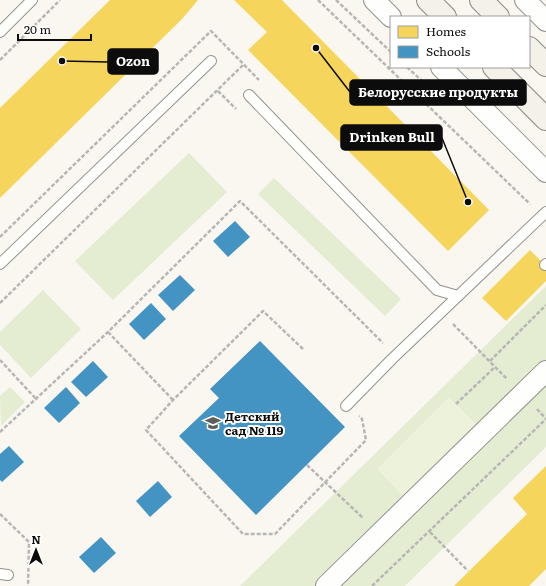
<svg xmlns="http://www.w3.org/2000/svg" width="546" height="586" viewBox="0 0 546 586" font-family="Literata,serif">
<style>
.grass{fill:#e4edd1}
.pitch{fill:#edf2db}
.homes{fill:#f6d55c}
.schools{fill:#4393c3}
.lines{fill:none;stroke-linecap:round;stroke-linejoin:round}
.lane-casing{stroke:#93928f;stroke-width:12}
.street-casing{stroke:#93928f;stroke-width:22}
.secondary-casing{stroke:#8a8885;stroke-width:24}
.path{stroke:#b7b6b5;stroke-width:2.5;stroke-dasharray:4 2;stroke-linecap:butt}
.lane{stroke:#fefefd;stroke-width:10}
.street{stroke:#fefefd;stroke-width:20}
.secondary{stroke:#f4f1e8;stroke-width:22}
.labels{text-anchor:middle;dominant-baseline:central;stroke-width:4;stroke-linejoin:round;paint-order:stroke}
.poi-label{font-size:12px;font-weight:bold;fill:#0c0c0c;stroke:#fff;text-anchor:start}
.leader{fill:none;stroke:#0c0c0c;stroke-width:1.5}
.callout-dot{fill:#0c0c0c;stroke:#fff;stroke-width:1.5}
.callout{fill:#0c0c0c;stroke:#0c0c0c;stroke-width:1.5}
.callout-label{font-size:13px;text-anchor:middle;font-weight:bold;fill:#fff}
</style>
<rect width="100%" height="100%" fill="#faf7f0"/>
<!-- grass -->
<g class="grass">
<path d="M189 153 227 192 113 300 75 261Z"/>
<path d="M274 178 401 299 385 316 258 194Z"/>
<path d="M546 286V447L405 586H240Z"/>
<path d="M43 290 81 329 31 378 0 345V332Z"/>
<path d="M10 387 25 402 1 426 0 396Z"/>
</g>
<!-- pitch -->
<path class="pitch" d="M449 397 482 430 409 502 377 469Z"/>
<!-- homes -->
<g class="homes">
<path d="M110 0H198L182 19 0 198V108Z"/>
<path d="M234 0H282L489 210 448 251 248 50 267 32Z"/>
<path d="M530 250 546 266V281L506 321 482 298Z"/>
<path d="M546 466V569L529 586H454L527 514 513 498Z"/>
</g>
<!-- schools -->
<g class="schools">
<path d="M235 221 250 237 228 257 213 241Z"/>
<path d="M180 275 195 290 173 311 158 295Z"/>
<path d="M151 303 166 319 144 340 129 324Z"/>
<path d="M260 341 345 427 256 515 179 436 219 398 210 389Z"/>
<path d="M93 361 108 377 86 397 71 382Z"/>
<path d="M66 387 80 403 59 423 44 408Z"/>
<path d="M9 446 24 462 2 482 0 480V454Z"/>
<path d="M158 481 172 497 150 517 136 501Z"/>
<path d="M101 537 116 553 94 573 79 557Z"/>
</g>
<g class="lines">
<!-- lane casing -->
<g class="lane-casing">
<g id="lane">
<path d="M0 32 32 0"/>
<path d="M249 95 437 290 458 296"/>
<path d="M0 264 211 61"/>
<path d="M545 265 546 264"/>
<path d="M346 406 392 359 546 212"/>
<path d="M0 574 8 575"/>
</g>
</g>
<!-- street casing -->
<g class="street-casing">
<g id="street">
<path d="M374 0 391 17"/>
<path d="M525 0 546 21"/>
<path d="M441 67 546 172"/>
<path d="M326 586 546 371"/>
</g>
</g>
<!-- secondary casing -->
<g class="secondary-casing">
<g id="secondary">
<path d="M428 0 445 17"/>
<path d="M481 0 498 17"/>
<path d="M529 48 546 65"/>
<path d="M494 67 546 119"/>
</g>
</g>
<!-- path -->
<g class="path">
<path d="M318 0 530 204"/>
<path d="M336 0 391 52"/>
<path d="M0 60 60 0"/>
<path d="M407 67 422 81"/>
<path d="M218 91 236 109"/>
<path d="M0 237 211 31 259 80"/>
<path d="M0 303 244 64"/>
<path d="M453 324 507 379"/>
<path d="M108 332 173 400"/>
<path d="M303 349 263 311 173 400 146 430 243 534H275L366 440 362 419 359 416"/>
<path d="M0 360 37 400"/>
<path d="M490 361 546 305"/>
<path d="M456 404 495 367"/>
<path d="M537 409 546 419"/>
<path d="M0 432 108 332 240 201 383 343"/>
<path d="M307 465 363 518"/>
<path d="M0 514 29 542 28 586"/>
<path d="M430 532 468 571"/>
<path d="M372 586 546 419"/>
</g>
<!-- lane -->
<use href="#lane" class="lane"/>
<!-- street -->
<use href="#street" class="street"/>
<!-- secondary -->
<use href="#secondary" class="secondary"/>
</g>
<!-- icons -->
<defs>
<g id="school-bare" transform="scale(1.2)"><path d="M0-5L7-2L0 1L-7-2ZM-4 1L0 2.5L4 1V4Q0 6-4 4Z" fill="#5f5e5c" stroke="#fff" stroke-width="2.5" paint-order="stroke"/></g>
</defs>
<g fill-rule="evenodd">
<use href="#school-bare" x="213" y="423"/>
</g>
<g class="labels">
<!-- poi labels -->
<g class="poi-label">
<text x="225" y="416">Детский<tspan x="225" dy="14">сад № 119</tspan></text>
</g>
</g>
<!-- callouts -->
<path class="leader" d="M62 61L108 62M316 48L350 92M468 202L442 138"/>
<g class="callout-dot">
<circle cx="62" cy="61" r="4"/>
<circle cx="316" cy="48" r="4"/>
<circle cx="468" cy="202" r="4"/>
</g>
<g class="callout">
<rect x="108" y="49" width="50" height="25" rx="4"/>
<rect x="350" y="80" width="176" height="25" rx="4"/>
<rect x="341" y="125" width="101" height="25" rx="4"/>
</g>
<g class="callout-label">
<text x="133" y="66">Ozon</text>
<text x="438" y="97">Белорусские продукты</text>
<text x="392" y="142">Drinken Bull</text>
</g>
<!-- legend -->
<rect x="390" y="16" width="140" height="52" fill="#ffffff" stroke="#9e9e9e"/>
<rect x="398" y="26" width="20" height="12" fill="#f6d55c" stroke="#9e9e9e"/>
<text x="426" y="36" font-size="12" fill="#0c0c0c">Homes</text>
<rect x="398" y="46" width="20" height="12" fill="#4393c3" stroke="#9e9e9e"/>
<text x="426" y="56" font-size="12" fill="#0c0c0c">Schools</text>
<!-- north arrow -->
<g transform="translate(36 550)" stroke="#ffffff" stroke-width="3" paint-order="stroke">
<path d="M0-3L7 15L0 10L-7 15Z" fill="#0c0c0c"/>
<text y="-6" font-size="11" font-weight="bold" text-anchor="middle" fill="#0c0c0c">N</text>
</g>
<!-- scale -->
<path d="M18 34v6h73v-6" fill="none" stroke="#0c0c0c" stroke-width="2"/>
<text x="24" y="34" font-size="12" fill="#0c0c0c" stroke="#ffffff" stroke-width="3" paint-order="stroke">20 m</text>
</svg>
